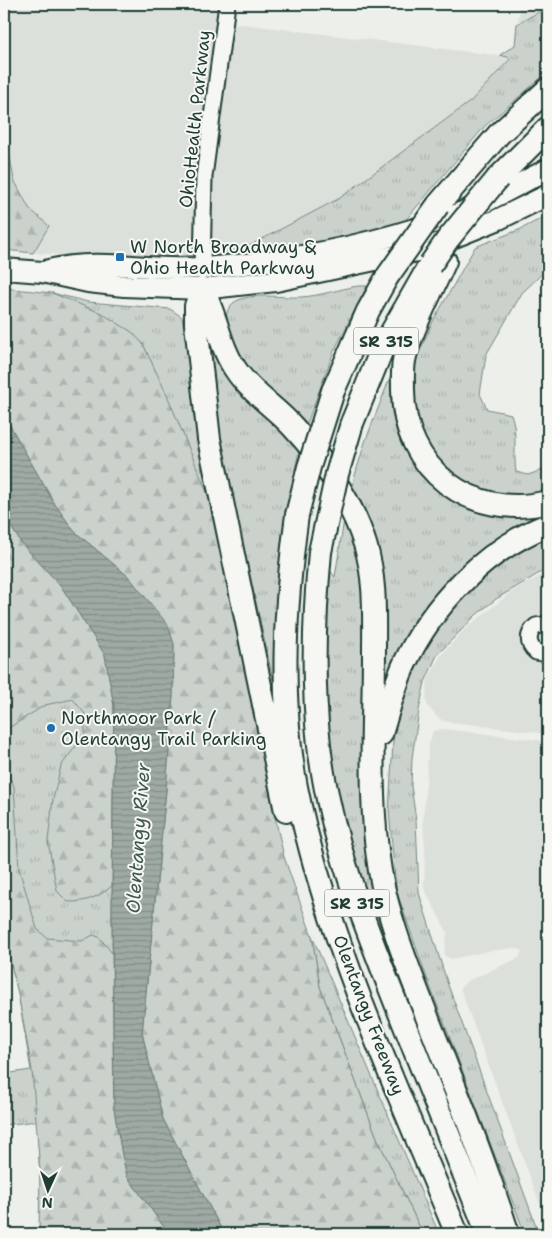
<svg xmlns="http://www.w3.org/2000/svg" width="552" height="1238" viewBox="0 0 552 1238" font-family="'Shantell Sans',sans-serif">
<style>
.built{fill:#dce0db}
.grass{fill:url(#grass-tufts);stroke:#758880}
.forest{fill:url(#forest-firs);stroke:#758880}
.water{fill:url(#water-rules);stroke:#6c7e77}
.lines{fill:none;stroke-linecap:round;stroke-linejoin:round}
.minor-casing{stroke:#1f3d34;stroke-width:19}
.major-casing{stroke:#1f3d34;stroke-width:24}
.highway-casing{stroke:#1f3d34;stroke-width:26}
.minor{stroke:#f6f6f2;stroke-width:15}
.major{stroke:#f6f6f2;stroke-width:20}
.highway{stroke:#f6f6f2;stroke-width:22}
.highway-bridge-casing{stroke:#1f3d34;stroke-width:26;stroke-linecap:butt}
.highway-bridge{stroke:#f6f6f2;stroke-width:22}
.poi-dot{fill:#1f6fb2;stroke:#f6f6f2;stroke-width:2}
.labels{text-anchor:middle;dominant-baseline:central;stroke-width:4;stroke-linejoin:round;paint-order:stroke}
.shield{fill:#f6f6f2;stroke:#60746d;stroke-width:1}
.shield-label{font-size:16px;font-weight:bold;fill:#1f3d34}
.street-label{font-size:18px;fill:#1f3d34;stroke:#f6f6f2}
.poi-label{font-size:18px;fill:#1f3d34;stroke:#f6f6f2;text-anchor:start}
.water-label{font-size:19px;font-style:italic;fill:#3f5850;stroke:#f6f6f2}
</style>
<defs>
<pattern id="grass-tufts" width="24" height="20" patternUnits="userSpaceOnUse" patternTransform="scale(1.25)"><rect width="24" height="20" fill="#cbd2cc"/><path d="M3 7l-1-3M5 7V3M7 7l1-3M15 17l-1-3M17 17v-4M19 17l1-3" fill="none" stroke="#aeb5b0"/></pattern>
<pattern id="forest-firs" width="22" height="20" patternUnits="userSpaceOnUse" patternTransform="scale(1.25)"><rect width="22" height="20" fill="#cbd2cc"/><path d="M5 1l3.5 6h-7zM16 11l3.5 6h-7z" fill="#aeb5b0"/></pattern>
<pattern id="water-rules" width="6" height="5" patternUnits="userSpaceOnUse" patternTransform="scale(1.25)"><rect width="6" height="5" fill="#9faaa4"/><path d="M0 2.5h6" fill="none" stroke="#818c86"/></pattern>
</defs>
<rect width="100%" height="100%" fill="#edefea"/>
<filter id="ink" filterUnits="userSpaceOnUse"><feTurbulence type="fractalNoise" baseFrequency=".02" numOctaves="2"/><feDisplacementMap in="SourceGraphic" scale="10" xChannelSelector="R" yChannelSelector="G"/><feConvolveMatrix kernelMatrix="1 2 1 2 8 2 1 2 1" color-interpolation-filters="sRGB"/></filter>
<g filter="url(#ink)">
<!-- built -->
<g class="built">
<path d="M4 4H236L234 23 511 57 471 101 340 198 245 248 145 261 33 253 49 226 29 208 14 180 4 124Z"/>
<path d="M520 4H548V7L518 24Z"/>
<path d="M548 572V734L443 721 436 716 427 705 426 696 428 678 441 655 464 630 515 589Z"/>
<path d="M443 729 548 741V1226L460 988 467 981 519 958 522 951 515 948 489 951 451 959 444 955 447 932 424 888 425 849 423 821 429 744 433 731Z"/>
</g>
<!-- grass -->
<g class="grass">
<path d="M548 7V72L485 126 404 222 371 233 247 256 145 261 245 248 340 198 471 101 511 58 500 55 515 45 517 24Z"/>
<path d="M548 215V268L522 293 486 355 480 394 487 409 511 414C518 432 513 453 516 472L528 475 548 468V489L537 493 503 495 460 481 430 452 411 407 414 365 431 325 475 247 521 229Z"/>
<path d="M358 286H367L334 351 306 426C288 409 253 381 241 361 230 345 214 307 241 299 261 293 281 298 301 297 320 296 339 289 358 286Z"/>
<path d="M52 293 88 302 170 309 182 317 213 507 143 344Z"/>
<path d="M207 321 300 447C281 529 273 608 276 693L219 435 205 359Z"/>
<path d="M396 362 422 471 548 509V517L493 548 382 708 350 492 365 442Z"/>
<path d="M345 513 363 566 366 658 361 741 364 805 444 1088 440 1090C403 995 362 901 340 802 334 776 328 750 326 724 323 672 325 620 329 569L335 577Z"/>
<path d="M548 538V568L496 599 476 615 437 655 425 682 419 710 412 758 411 786 416 820 419 893 448 985 539 1234H525L428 981 396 890 389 811 393 742 398 713 407 684 422 651 458 598 520 549Z"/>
<path d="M4 639 114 706 112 915 114 1089 39 1234 41 1198 37 1121 4 1125V1074L31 1070 18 993 4 935Z"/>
<path d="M312 936 439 1234H423L377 1138 320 987Z"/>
</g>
<!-- forest -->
<g class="forest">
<path d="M4 124 14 180 29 208 49 226 33 253 4 250Z"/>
<path d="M4 288 52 293 101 313 132 332 143 344 167 395 213 507 270 795 284 857 312 936 320 987 377 1138 423 1234H224L163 1119 142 1033 166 790 173 695 174 644 129 577 74 531 54 503 4 415Z"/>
<path d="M4 516 22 544 61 586 105 655 114 706 112 886C97 898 86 902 68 902L57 891 48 841 53 799 61 766 85 734V714L73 699 45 705 4 731Z"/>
<path d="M4 767 14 786 19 869 37 929 47 938 82 941 93 935 99 937 112 953 114 1109 122 1155 127 1176 169 1234H39L40 1171 32 1070 18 993 4 935Z"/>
</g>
<!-- water -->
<path class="water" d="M4 415 54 503 74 531 129 577 168 625 174 644 173 695 166 790 142 1033 163 1119 224 1234H169L127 1176 122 1155 114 1109 112 915 114 706 105 655 61 586 22 544 4 516Z"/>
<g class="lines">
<!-- minor casing -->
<g class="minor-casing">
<g id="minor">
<path d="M202 268 204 177 227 4"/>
<path d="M548 624 536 626C527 634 527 644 536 652L548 654"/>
</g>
</g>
<!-- major casing -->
<g class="major-casing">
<g id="major">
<path d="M4 269 42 272 88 282 124 286 202 289 276 281 422 250 499 219 548 195"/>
<path d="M49 270C99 258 152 271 204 268 283 262 367 246 442 220 479 207 514 187 548 169"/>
</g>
</g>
<!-- highway casing -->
<g class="highway-casing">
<g id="highway">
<path d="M498 178 548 128"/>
<path d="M438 205 499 134 548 89"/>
<path d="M445 261C433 289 412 327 405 356 402 367 403 379 403 390 403 470 472 521 548 502"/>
<path d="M202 289C217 315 219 348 238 373 253 394 276 408 293 427 323 459 352 502 365 544 376 579 374 615 374 651 374 724 368 799 380 871 389 923 411 974 429 1022 457 1093 485 1162 508 1234"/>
<path d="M202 289 196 306V324L209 439 286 811"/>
<path d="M333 391 368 311 387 277"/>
<path d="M352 423 382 349 430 265"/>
<path d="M297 515C285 604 279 697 296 787 326 939 398 1090 457 1234"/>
<path d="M320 552C314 616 312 681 319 745 330 840 366 928 401 1016 430 1089 459 1162 488 1234"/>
<path d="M381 734C388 711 394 687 404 665 432 605 485 549 548 525"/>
</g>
</g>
<!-- minor -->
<use href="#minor" class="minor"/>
<!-- major -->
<use href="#major" class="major"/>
<!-- highway -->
<use href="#highway" class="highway"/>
<!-- highway-bridge casing -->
<g class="highway-bridge-casing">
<g id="highway-bridge">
<path d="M430 265 448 239 498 178"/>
<path d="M387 277 438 205"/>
<path d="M297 515 309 467 333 391"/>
<path d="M320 552 337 474 352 423"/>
</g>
</g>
<!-- highway-bridge -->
<use href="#highway-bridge" class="highway-bridge"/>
</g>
</g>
<!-- markers -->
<g class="poi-dot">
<rect x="115" y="252" width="10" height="10" rx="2.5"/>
<circle cx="51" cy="728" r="5"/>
</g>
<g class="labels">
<!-- shield labels -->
<g class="shield">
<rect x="353.5" y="327.5" width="65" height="27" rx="4"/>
<rect x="324.5" y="889.5" width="65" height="27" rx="4"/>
</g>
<g class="shield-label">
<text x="386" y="341">SR 315</text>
<text x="357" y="903">SR 315</text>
</g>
<!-- street labels -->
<g class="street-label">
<text transform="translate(195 119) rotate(-84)">OhioHealth Parkway</text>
<text transform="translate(369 1015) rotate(69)">Olentangy Freeway</text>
</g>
<!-- poi labels -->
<g class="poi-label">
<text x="130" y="247">W North Broadway &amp;<tspan x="130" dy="21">Ohio Health Parkway</tspan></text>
<text x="61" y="718">Northmoor Park /<tspan x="61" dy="21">Olentangy Trail Parking</tspan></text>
</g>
<!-- water labels -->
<g class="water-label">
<text transform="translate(138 838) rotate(-86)">Olentangy River</text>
</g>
</g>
<!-- margin -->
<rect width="552" height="1238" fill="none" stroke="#f6f6f2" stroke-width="20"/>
<rect x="10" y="10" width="532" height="1218" fill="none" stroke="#1f3d34" stroke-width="2" filter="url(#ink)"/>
<!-- north arrow -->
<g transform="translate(48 1190) rotate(183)" stroke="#f6f6f2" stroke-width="4" paint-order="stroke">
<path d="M0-4L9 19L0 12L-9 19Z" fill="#1f3d34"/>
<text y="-8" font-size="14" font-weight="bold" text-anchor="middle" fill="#1f3d34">N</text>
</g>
</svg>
